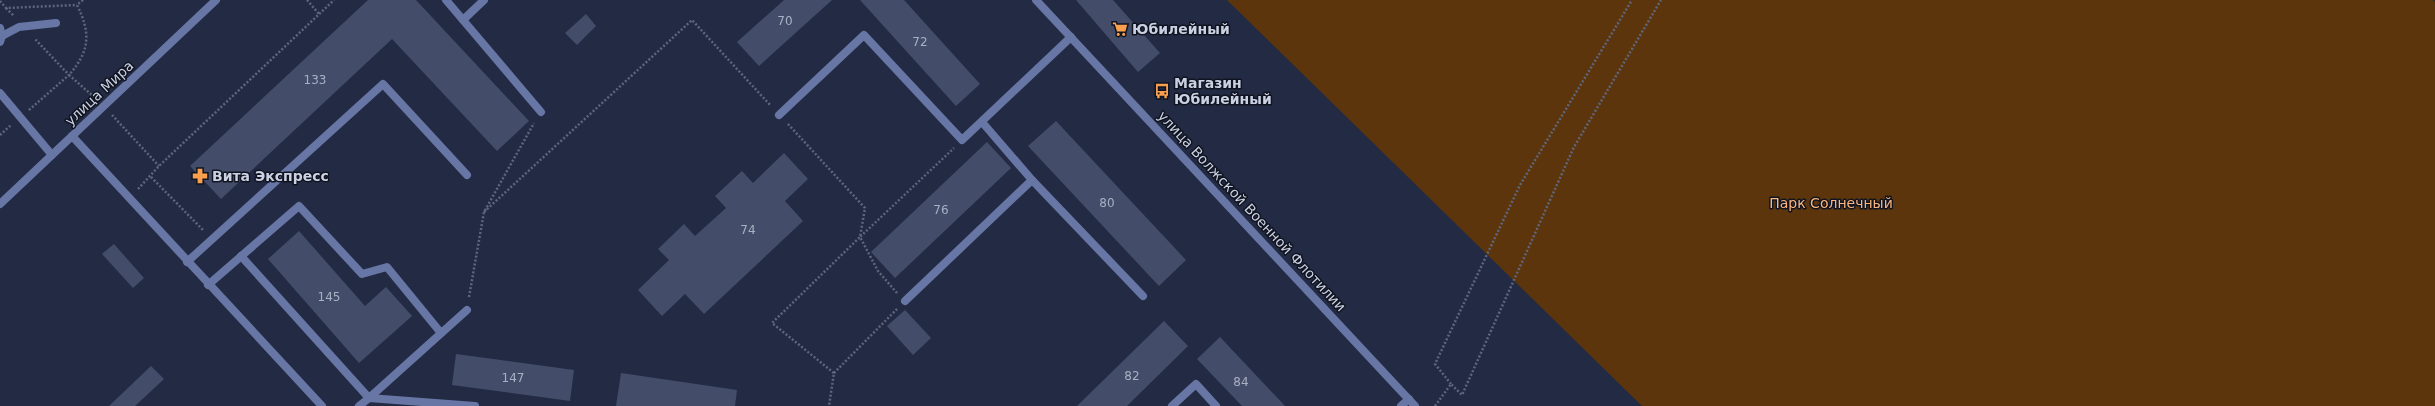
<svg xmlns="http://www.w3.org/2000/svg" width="2435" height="406" viewBox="0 0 2435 406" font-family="'DejaVu Sans',sans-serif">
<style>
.green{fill:#5d350c}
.building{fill:#434c68}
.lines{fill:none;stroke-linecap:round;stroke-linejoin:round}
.path{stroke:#5e667c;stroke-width:2.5;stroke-dasharray:2 2;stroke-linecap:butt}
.service{stroke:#6776a5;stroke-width:8}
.tertiary{stroke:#6776a5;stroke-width:8}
.labels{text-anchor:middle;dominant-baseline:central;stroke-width:3;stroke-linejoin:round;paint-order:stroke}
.number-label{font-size:12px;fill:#a9b0c4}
.poi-label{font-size:14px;font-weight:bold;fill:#cbd1e2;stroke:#101420;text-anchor:start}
.street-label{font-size:14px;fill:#cbd1e2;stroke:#101420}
.park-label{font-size:14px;fill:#fbb67d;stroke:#101420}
</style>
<rect width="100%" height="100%" fill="#232b44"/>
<!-- green -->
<path class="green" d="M1227 0H2433L2435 2V406H1642Z"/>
<!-- building -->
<g class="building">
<path d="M368 0H416L529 121 497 151 392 39 221 199 190 166Z"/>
<path d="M784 0H832L759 66 737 42Z"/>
<path d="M860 0H904L980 84 956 106Z"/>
<path d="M1076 0H1113L1160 53 1138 72Z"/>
<path d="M586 14 596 26 577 45 565 33Z"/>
<path d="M1056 121 1186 260 1159 286 1028 146Z"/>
<path d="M987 142 1011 168 895 278 871 252Z"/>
<path d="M784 153 808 179 785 201 803 221 704 314 685 294 662 316 638 290 669 260 658 249 684 224 695 236 726 208 715 196 742 171 753 183Z"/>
<path d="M299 231 365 306 386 287 412 316 359 363 268 259Z"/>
<path d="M114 244 144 278 133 288 102 254Z"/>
<path d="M905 310 931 338 913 355 887 326Z"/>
<path d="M1164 321 1188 346 1127 406H1077Z"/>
<path d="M1220 337 1285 406H1242L1197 359Z"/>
<path d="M456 354 574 370 570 401 452 385Z"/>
<path d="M151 366 164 379 135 406H109Z"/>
<path d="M621 373 737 390 735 406H616Z"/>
</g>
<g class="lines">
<!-- path -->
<g class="path">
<path d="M83 0 77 5C91 33 90 51 69 75L94 97"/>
<path d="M307 0 319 14"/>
<path d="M0 1 6 8 77 5"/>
<path d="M6 8 14 16"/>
<path d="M29 110 69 75 35 39"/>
<path d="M112 115 159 166"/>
<path d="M788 124 865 208 860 237 772 323 834 373 829 406"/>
<path d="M0 135 11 125"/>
<path d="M151 177 204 231"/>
<path d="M138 189 159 166 334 0"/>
<path d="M484 212 692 20 771 106"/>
<path d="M897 293 878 271 860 237 954 148"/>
<path d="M469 297 484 212 534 123"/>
<path d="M834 373 897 309"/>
<path d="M1451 384 1435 364 1520 185 1632 0"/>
<path d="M1435 406 1451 384 1462 395 1574 147 1661 0"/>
</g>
<!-- service -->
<g class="service">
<path d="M446 0 463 20 484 0"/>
<path d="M463 20 541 112"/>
<path d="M0 28 2 36 0 42"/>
<path d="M2 36 19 27 56 23"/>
<path d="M0 93 52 155"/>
<path d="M779 115 864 35 962 140 1071 37"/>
<path d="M982 122 1032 180 1143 296"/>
<path d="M72 136 322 406"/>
<path d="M241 256 369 398 467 310"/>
<path d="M187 262 383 84 467 175"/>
<path d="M208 285 299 206 362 274 387 267 441 333"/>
<path d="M905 301 1032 180"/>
<path d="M359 406 369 398 475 406"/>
<path d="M1172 406 1196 384 1216 406"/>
<path d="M1401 406 1409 399"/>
</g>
<!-- tertiary -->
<g class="tertiary">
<path d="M1036 0 1415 406"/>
<path d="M0 204 216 0"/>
</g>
</g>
<!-- icons -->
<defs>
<g id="supermarket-bare" transform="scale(1.2)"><path d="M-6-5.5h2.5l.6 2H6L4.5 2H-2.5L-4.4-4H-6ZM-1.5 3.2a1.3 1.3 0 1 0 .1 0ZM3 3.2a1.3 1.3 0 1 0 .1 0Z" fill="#f99f4d" stroke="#101420" stroke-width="2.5" paint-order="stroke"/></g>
<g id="bus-bare" transform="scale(1.2)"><path d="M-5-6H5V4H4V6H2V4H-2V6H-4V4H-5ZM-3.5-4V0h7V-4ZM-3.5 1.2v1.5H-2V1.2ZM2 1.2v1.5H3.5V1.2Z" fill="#f99f4d" stroke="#101420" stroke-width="2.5" paint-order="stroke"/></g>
<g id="pharmacy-bare" transform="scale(1.2)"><path d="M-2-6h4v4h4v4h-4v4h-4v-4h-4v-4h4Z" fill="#f99f4d" stroke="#101420" stroke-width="2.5" paint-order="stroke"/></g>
</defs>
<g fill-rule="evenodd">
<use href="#supermarket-bare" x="1120" y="29"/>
<use href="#bus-bare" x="1162" y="91"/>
<use href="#pharmacy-bare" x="200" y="176"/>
</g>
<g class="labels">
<!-- number labels -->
<g class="number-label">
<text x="785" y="21">70</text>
<text x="920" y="42">72</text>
<text x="315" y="80">133</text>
<text x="1107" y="203">80</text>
<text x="941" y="210">76</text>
<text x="748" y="230">74</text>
<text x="329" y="297">145</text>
<text x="1132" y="376">82</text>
<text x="513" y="378">147</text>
<text x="1241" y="382">84</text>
</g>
<!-- poi labels -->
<g class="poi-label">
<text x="1132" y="29">Юбилейный</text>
<text x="1174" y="83">Магазин<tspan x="1174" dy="16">Юбилейный</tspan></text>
<text x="212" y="176">Вита Экспресс</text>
</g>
<!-- street labels -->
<g class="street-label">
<text transform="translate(99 93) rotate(-43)">улица Мира</text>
<text transform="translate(1252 211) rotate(47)">улица Волжской Военной Флотилии</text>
</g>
<!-- park labels -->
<g class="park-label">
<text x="1831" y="203">Парк Солнечный</text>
</g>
</g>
</svg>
